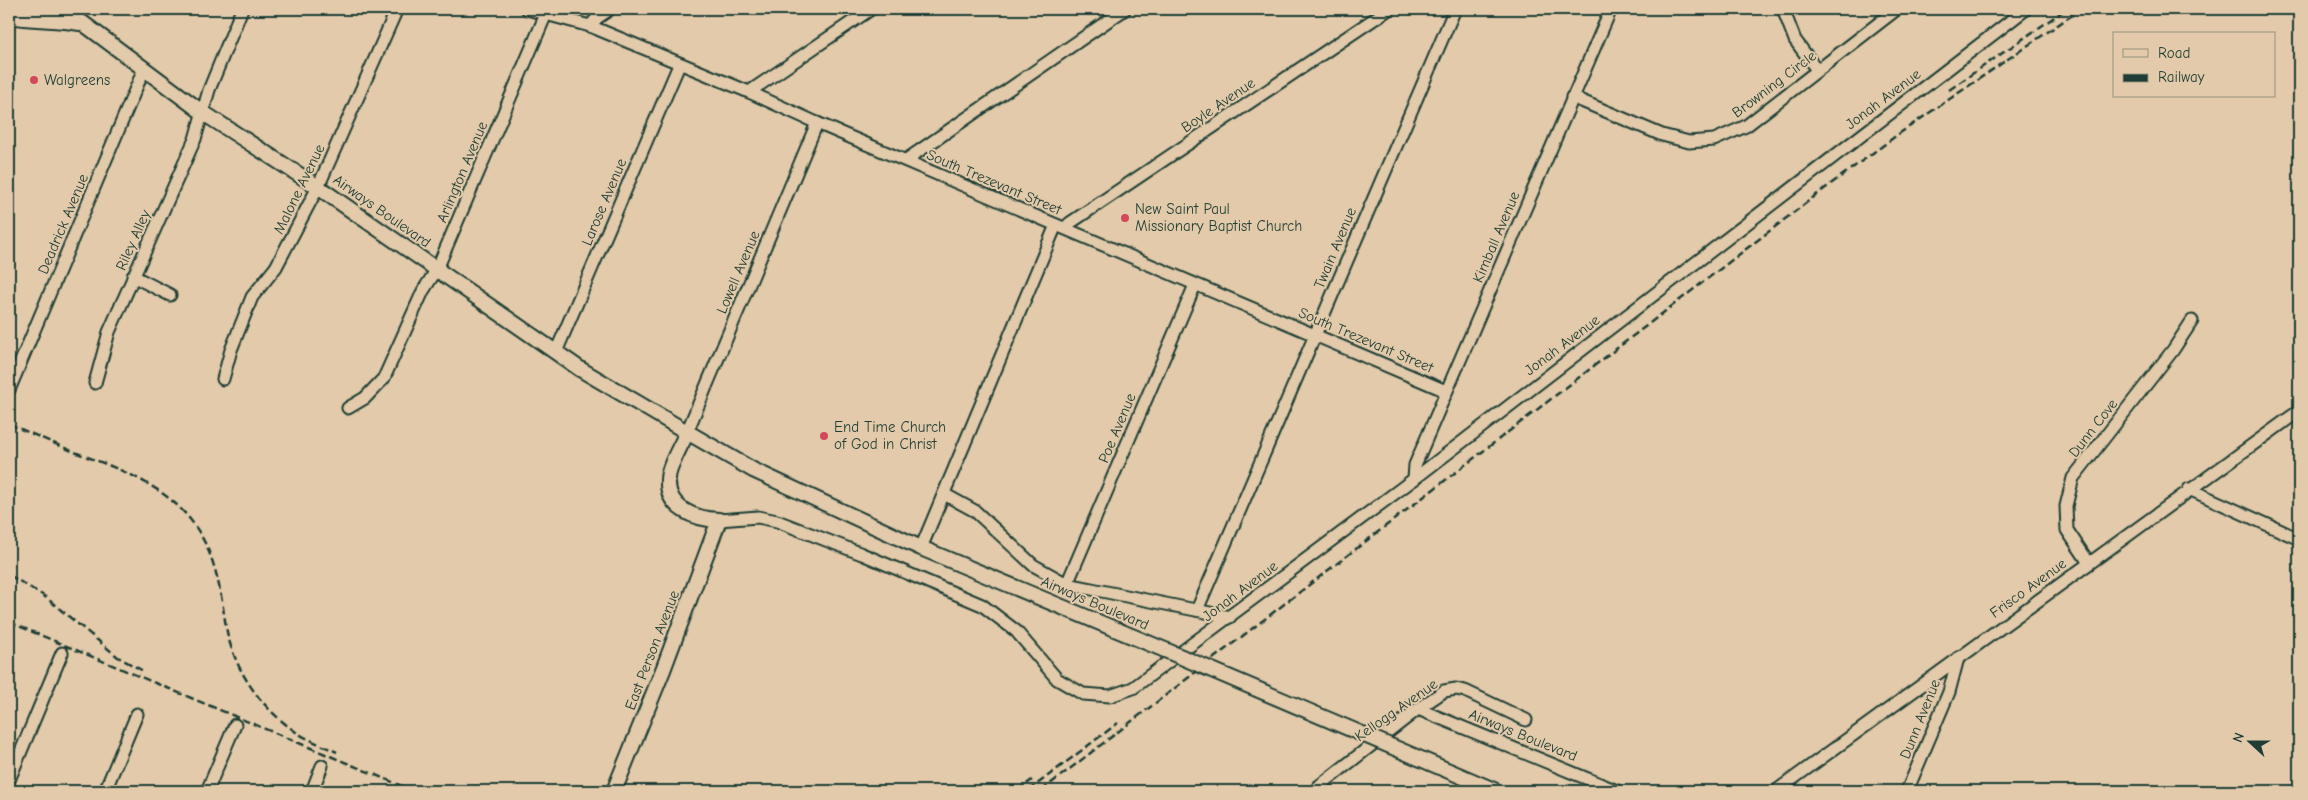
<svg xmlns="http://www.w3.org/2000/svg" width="2308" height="800" viewBox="0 0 2308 800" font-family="'Comic Neue',sans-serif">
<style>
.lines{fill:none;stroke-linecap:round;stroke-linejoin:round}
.minor-casing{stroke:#1f3d34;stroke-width:15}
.major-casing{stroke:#1f3d34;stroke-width:18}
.minor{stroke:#e2caaa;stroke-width:11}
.major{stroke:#e2caaa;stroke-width:14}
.rail{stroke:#1f3d34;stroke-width:2.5;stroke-dasharray:8 4;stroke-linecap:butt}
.major-bridge-casing{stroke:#1f3d34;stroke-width:18;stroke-linecap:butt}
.major-bridge{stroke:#e2caaa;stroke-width:14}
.poi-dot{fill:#d1495b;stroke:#e2caaa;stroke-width:2}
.labels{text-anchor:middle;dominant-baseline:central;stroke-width:4;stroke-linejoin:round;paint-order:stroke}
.poi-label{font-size:15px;fill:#1f3d34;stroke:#e2caaa;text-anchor:start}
.street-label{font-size:15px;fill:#1f3d34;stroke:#e2caaa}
</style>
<rect width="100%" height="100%" fill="#e2caaa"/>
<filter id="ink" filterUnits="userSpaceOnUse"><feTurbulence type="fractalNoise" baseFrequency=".02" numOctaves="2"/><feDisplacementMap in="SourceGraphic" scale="10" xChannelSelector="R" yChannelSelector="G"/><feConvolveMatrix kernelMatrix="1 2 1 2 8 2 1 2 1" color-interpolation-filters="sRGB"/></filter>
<g filter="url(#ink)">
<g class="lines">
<!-- minor casing -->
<g class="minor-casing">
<g id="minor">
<path d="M527 9 590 26 749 92 817 123 1446 391"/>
<path d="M1783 9 1795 40 1817 70"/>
<path d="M590 26 597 18 610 9"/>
<path d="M749 92 871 9"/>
<path d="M1572 97 1662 135 1689 142 1714 140 1746 126 1897 9"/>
<path d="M906 160 1125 9"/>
<path d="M1065 228 1070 223 1389 9"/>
<path d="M133 276 170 295"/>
<path d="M556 352 679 65"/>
<path d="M223 379 231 350 252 297 276 267 318 187 397 9"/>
<path d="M95 383 109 332 195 139 209 90 242 9"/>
<path d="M9 390 144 69"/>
<path d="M348 408 365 398 384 378 423 291 437 269 546 14"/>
<path d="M687 432 817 123"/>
<path d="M1414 479 1415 465 1611 9"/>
<path d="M2189 489 2299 539"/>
<path d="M944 494 975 511 1033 565 1067 584 1230 617"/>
<path d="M719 520 758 517 777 521 862 554 982 605 1016 631 1057 679 1083 694 1110 696 1133 688 1414 479 2026 9"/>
<path d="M921 548 1056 225"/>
<path d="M2089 563 2067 530 2066 506 2073 478 2173 350 2192 321"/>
<path d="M1067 584 1195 285"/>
<path d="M1197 610 1455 9"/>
<path d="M1418 709 1617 791"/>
<path d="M9 780 62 653"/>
<path d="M1318 787 1418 709 1444 691 1456 689 1465 691 1526 720"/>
<path d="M105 791 137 714"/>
<path d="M207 791 235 725"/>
<path d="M312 791 322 766"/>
<path d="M1776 791 2299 411"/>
<path d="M1907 791 1949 692 1958 658"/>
</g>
</g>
<!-- major casing -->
<g class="major-casing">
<g id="major">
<path d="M64 9 202 112 318 187 580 369 687 432 753 470 921 548 1165 650"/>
<path d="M9 16C33 20 56 19 80 23"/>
<path d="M614 791 663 670 719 520C695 519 666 509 668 479 668 467 682 444 687 432"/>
</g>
</g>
<!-- minor -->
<use href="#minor" class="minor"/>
<!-- major -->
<use href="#major" class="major"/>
<!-- rail -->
<g class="rail">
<path d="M1949 90 2066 9"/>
<path d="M9 424C30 433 51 442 72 451 113 467 160 482 189 518 215 550 220 587 226 627 234 670 260 707 296 732 308 740 324 746 337 752"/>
<path d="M9 575 44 596 118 657 145 672"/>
<path d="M9 622 414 791"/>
<path d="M1017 791 1032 780"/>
<path d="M1028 791 1118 723"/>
<path d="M1041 791 1832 183 1900 133 2081 9"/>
</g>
<!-- major-bridge casing -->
<g class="major-bridge-casing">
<path id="major-bridge" d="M1165 650 1496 791"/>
</g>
<!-- major-bridge -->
<use href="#major-bridge" class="major-bridge"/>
</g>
</g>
<!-- markers -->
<g class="poi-dot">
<circle cx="34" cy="80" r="5"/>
<circle cx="1125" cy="218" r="5"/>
<circle cx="824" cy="436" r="5"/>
</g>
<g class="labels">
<!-- poi labels -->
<g class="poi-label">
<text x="44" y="80">Walgreens</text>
<text x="1135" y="209">New Saint Paul<tspan x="1135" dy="17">Missionary Baptist Church</tspan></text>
<text x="834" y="427">End Time Church<tspan x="834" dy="17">of God in Christ</tspan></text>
</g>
<!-- street labels -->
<g class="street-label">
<text transform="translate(1774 84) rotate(-37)">Browning Circle</text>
<text transform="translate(1883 99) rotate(-37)">Jonah Avenue</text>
<text transform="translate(1218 105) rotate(-34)">Boyle Avenue</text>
<text transform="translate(462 172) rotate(-67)">Arlington Avenue</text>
<text transform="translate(994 182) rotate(23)">South Trezevant Street</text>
<text transform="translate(299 189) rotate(-64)">Malone Avenue</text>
<text transform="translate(604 202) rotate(-67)">Larose Avenue</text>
<text transform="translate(382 211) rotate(35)">Airways Boulevard</text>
<text transform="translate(63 224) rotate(-67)">Deadrick Avenue</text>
<text transform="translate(1496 237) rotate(-67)">Kimball Avenue</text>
<text transform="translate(133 240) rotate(-66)">Riley Alley</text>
<text transform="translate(1335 248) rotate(-67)">Twain Avenue</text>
<text transform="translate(738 272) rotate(-67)">Lowell Avenue</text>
<text transform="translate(1366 340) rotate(23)">South Trezevant Street</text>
<text transform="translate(1562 345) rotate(-37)">Jonah Avenue</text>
<text transform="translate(1117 428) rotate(-67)">Poe Avenue</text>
<text transform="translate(2093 428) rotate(-52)">Dunn Cove</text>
<text transform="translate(2028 588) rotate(-36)">Frisco Avenue</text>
<text transform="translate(1240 591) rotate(-37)">Jonah Avenue</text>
<text transform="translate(1095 603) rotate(23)">Airways Boulevard</text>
<text transform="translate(652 650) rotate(-69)">East Person Avenue</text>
<text transform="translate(1396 710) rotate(-35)">Kellogg Avenue</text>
<text transform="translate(1920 719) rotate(-68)">Dunn Avenue</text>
<text transform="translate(1523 735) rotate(22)">Airways Boulevard</text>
</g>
</g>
<!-- margin -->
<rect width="2308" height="800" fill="none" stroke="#e2caaa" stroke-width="30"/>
<rect x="15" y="15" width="2278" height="770" fill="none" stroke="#1f3d34" stroke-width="2" filter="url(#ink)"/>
<!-- legend -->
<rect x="2113" y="32" width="162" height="65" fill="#e2caaa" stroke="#94927b"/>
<rect x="2123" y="49" width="25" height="8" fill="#e2caaa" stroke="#94927b"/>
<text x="2158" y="58" font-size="15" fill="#1f3d34">Road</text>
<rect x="2123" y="74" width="25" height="8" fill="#1f3d34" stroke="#94927b"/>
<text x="2158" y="82" font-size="15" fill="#1f3d34">Railway</text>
<!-- north arrow -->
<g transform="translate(2250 742) rotate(291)" stroke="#e2caaa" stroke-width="4" paint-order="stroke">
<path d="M0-4L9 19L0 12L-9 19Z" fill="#1f3d34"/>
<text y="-8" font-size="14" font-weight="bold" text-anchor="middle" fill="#1f3d34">N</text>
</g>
</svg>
